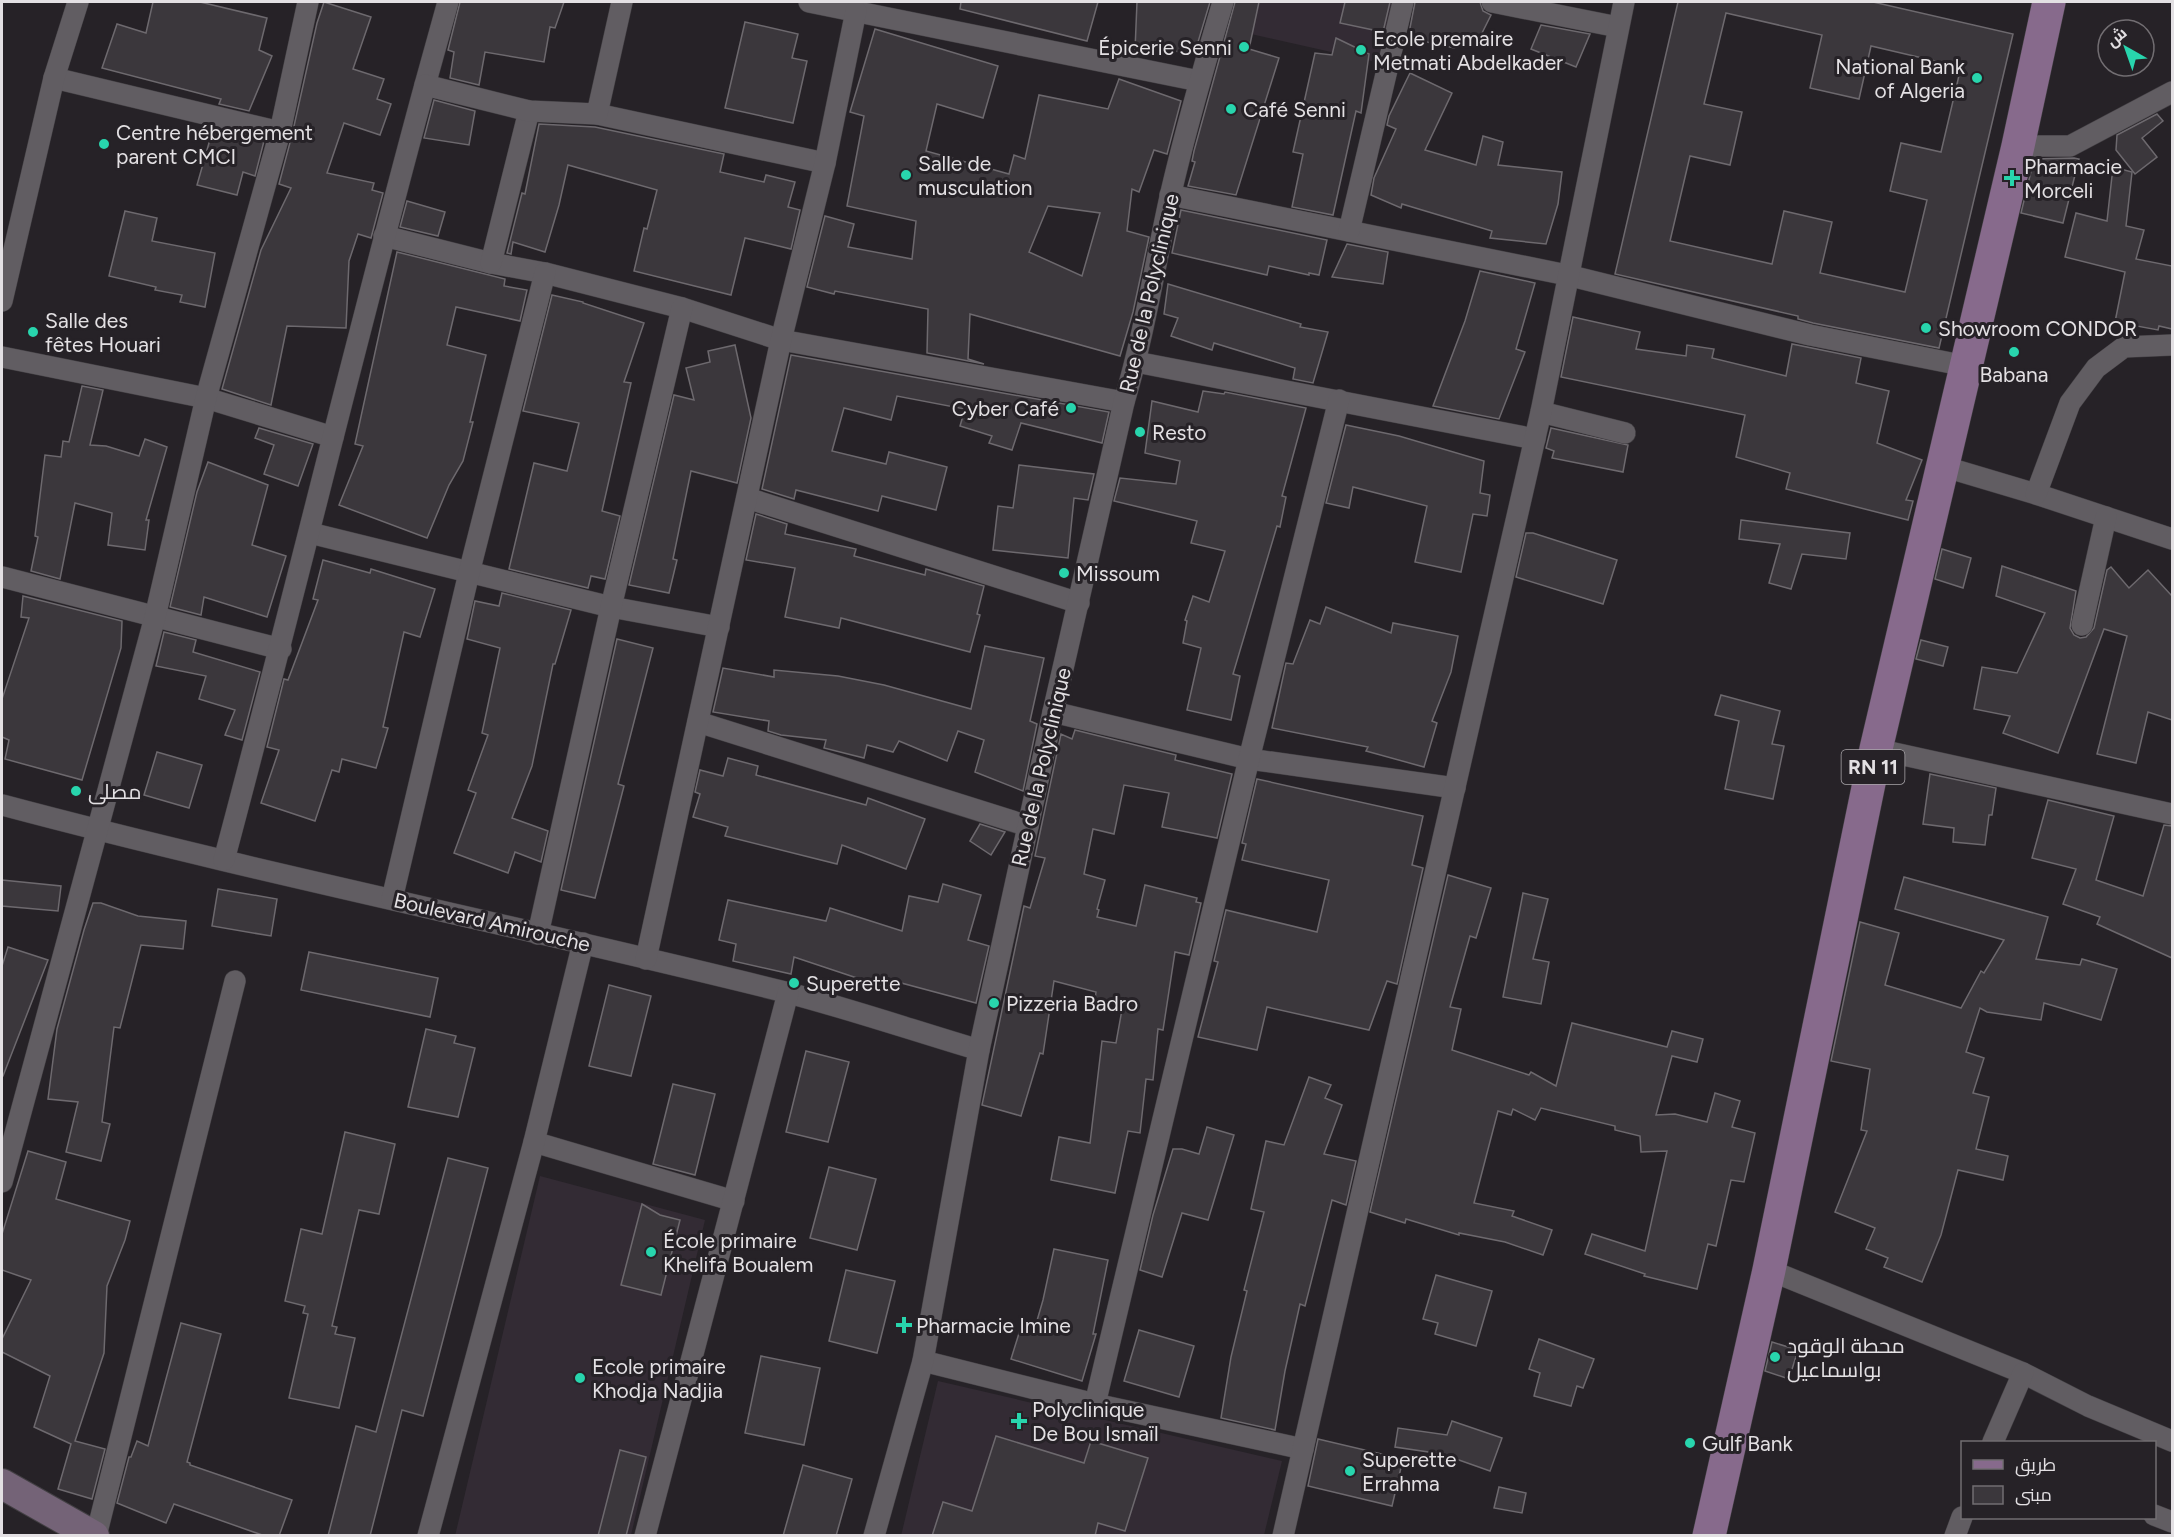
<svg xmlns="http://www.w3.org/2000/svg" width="2174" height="1537" viewBox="0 0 2174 1537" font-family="Figtree,Cairo,sans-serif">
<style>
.built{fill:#332b34}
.building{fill:#3b373c;stroke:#6d696e;stroke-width:1.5;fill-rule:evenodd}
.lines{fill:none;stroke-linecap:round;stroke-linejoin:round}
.minor-casing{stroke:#423f43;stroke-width:22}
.secondary-casing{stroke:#423f43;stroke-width:32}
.primary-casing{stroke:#423f43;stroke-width:34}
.minor{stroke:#615d62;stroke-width:21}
.secondary{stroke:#746377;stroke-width:30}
.primary{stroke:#876a8c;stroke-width:33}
.poi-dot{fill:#28d5ad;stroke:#262227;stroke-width:2}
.labels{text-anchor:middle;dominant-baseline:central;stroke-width:6;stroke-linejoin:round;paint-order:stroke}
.shield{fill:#262227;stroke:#aaa7ab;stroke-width:1.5}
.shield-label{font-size:20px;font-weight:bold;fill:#e3e0e3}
.poi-label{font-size:21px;fill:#e3e0e3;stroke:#262227;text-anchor:start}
.street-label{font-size:21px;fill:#e3e0e3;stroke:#262227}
</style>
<rect width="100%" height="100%" fill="#262227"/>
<!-- built -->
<g class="built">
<path d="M1249 2H1413L1398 67 1242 32Z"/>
<path d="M540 1176 705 1220 631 1535 455 1536Z"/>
<path d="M938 1381 1282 1461 1264 1535 901 1536Z"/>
</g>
<!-- building -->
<g class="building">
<path d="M153 2H200L267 18 259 50 272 56 249 111 219 104 221 99 102 68 117 24 146 33Z"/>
<path d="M324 2 371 17 353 69 384 79 377 99 391 104 380 135 344 123 327 173 374 183 372 190 383 193 371 238 358 234 349 261 346 328 287 326 271 405 222 389 261 250 291 188 279 184 292 135 317 23Z"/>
<path d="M460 2H564L555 28 550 27 544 62 485 52 479 85 450 78 454 52 448 50Z"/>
<path d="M961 2H1098L1087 41 960 9Z"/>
<path d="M1137 2H1210L1195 52 1135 50Z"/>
<path d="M1235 2H1259L1249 49 1279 58 1236 195 1188 186 1195 162 1192 161 1194 151Z"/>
<path d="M1345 2H1390L1383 32 1340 23Z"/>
<path d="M1415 2H1480L1483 11 1491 15 1477 43 1457 40 1455 48 1408 38Z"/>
<path d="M1678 2H1873L2013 34 1939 348 1813 323 1798 319V316L1615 274ZM1726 13 1822 35 1810 88 1859 99 1871 46 1961 67 1941 152 1901 143 1890 191 1927 200 1905 292 1820 273 1832 222 1784 211 1772 264 1670 241 1690 156 1730 165 1742 112 1704 104Z"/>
<path d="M745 22 798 34 792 58 807 61 793 123 725 108Z"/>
<path d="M1541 25 1590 34 1576 67 1531 49Z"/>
<path d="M875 29 998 66 983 118 937 104 926 151 1009 174 1014 155 1025 159 1039 95 1108 109 1119 79 1181 101 1167 154 1154 150 1139 192 1132 189 1127 231 1149 237 1133 312 1120 356 970 314 968 359 984 364 927 353 928 309 835 291 834 294 807 287 825 216 854 224 848 247 912 259 916 221 847 206 864 116 850 112ZM1048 206 1100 213 1082 276 1029 252Z"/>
<path d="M1336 38 1369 54 1361 113 1356 111 1333 215 1292 207 1303 154 1293 152 1315 53 1332 55Z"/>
<path d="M1410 73 1452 93 1425 150 1476 165 1483 136 1503 142 1498 165 1562 172 1558 204 1546 244 1490 238 1492 231 1402 204 1401 208 1371 195 1374 178 1396 129 1387 125 1389 116Z"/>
<path d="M434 100 475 111 469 145 424 138Z"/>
<path d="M2157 114 2163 121 2142 138 2157 157 2135 174 2116 150 2117 135Z"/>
<path d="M539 124 595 127 724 154 720 172 764 182 766 175 795 182 788 207 800 210 791 249 745 238 731 295 634 271 644 228 647 229 657 190 568 165 559 205 545 252 513 242 511 254 507 253 522 193 525 194Z"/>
<path d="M213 129 264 141 255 176 243 172 237 195 197 185Z"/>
<path d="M2074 158 2079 159 2063 223 2021 213 2034 159Z"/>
<path d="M2113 167 2132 172 2126 226 2144 230 2136 259 2172 266V329L2159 326 2158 330 2115 322 2125 272 2065 257 2076 213 2107 221Z"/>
<path d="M407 201 445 212 438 236 400 227Z"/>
<path d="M1181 210 1327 240 1319 275 1309 273V275L1269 266 1267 275 1172 253Z"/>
<path d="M125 211 157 218 152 241 215 253 205 307 180 302 182 295 155 290 156 287 109 276Z"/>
<path d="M1347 244 1388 252 1383 284 1332 277Z"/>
<path d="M397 252 505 279 504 286 527 290 520 321 456 307 447 345 486 355 470 422H473L463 461 449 485 427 538 339 505 363 446 355 444Z"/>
<path d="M1480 271 1535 283 1516 349 1525 352 1499 419 1433 406 1465 321Z"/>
<path d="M1168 284 1301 324 1300 327 1328 332 1313 383 1293 379 1295 368 1214 343 1212 350 1171 336 1178 318 1164 314Z"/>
<path d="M552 295 583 302V303L644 323 624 382 631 383 602 511 620 516 605 579 591 576 588 588 509 569 534 463 567 471 579 423 523 411Z"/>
<path d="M1573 317 1640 332 1636 349 1686 356 1687 345 1714 349 1712 358 1786 376 1792 344 1861 358 1856 383 1889 391 1877 443 1922 460 1906 500 1913 501 1908 520 1786 489 1790 473 1736 457 1745 415 1561 377Z"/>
<path d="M735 345 751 418 737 483 691 471 673 559 677 560 669 593 629 585 674 395 694 400 686 368 710 362 708 351Z"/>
<path d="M791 355 1109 412 1102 443 1021 423 1012 450 989 443 992 436 960 426 965 409 897 396 891 420 844 408 832 451 886 464 889 452 947 467 936 510 882 496 878 511 796 490 794 499 762 489Z"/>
<path d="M82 386 103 390 90 445 106 446 139 456 145 439 167 447 146 520H149L145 550 108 545 112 513 75 503 60 579 31 571 38 537 35 536 45 455 61 457 63 441 69 442Z"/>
<path d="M1203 391 1224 394 1225 392 1306 408 1282 496 1286 497 1280 527 1277 526 1233 674 1240 676 1231 720 1187 710 1201 648 1183 643 1187 621 1185 620 1193 596 1209 602 1225 551 1191 543 1197 521 1114 501 1120 478 1176 484 1180 461 1145 453 1152 401 1198 412Z"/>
<path d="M1346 425 1399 436 1484 461 1480 493 1490 495 1487 516 1473 514 1461 572 1415 562 1427 506 1353 487 1349 508 1326 503Z"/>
<path d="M259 428 313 444 298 486 264 474 274 445 255 438Z"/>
<path d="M1551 428 1628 445 1623 472 1552 458 1554 451 1546 448Z"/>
<path d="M208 462 268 485 252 545 286 556 267 617 204 597 201 615 170 607 197 492Z"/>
<path d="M1019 465 1094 474 1088 500 1074 498 1068 558 993 550 998 506 1013 508Z"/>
<path d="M756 514 787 524 785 534 856 549 854 556 925 575 926 569 984 586 977 614 980 615 970 652 841 618 839 628 785 617 795 568 746 560Z"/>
<path d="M1741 520 1850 533 1846 559 1802 554 1791 589 1769 583 1780 544 1739 539Z"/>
<path d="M1526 533H1533L1617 560 1603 604 1516 577Z"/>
<path d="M1942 549 1971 558 1963 588 1935 579Z"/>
<path d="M323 560 370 573 371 569 435 589 420 637 404 632 383 727 388 728 376 768 342 759 339 772 332 770 315 821 261 803 279 750 267 747 284 679 288 680 318 600 313 599Z"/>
<path d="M2002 566 2076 591 2070 628 2074 635 2080 638 2086 637 2094 628 2107 570 2111 567 2129 588 2148 570 2172 596V720L2148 712 2136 763 2097 754 2127 636 2104 629 2058 753 2003 733 2010 716 1974 709 1982 667 2017 673 2045 613 1996 596Z"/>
<path d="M502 593 571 610 555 664H553L532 766 512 818 548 831 541 862 515 852 508 873 454 853 476 793 468 790 488 735 482 733 500 648 467 639 475 601 499 606Z"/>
<path d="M23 596 122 621 121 648 82 780 5 759 9 740 2 737V699L29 618 21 617Z"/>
<path d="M1326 607 1391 633 1393 623 1458 636 1451 672 1432 721 1437 723 1424 767 1366 751 1368 747 1272 728 1286 663 1293 664 1310 620 1320 624Z"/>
<path d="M164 632 196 640 193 652 260 672 242 740 225 735 235 710 199 699 206 676 156 666Z"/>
<path d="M617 639 653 648 618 784 624 786 595 898 561 890Z"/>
<path d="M1921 640 1948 647 1943 666 1916 659Z"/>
<path d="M985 646 1044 658 1030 721 1037 724 1023 791 975 772 984 740 958 731 947 761 899 741 893 752 867 745 864 758 824 748 826 740 781 735 768 731 769 721 713 712 723 668 774 677V670L838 676 884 685 971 709Z"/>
<path d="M1721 695 1780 711 1772 744 1784 746 1773 799 1725 789 1739 721 1715 715Z"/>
<path d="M1075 730 1176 755 1175 760 1232 774 1217 838 1162 827 1169 793 1124 785 1114 834 1093 829 1084 874 1105 880 1097 909 1099 910 1097 917 1136 926 1145 885 1197 898 1196 902 1201 903 1189 955 1175 952 1163 1030 1158 1029 1153 1080 1146 1079 1140 1133 1128 1131 1115 1193 1051 1180 1059 1137 1090 1143 1102 1041 1116 1043 1123 1004 1095 1000 1096 992 1054 981 1043 1054 1040 1053 1021 1116 982 1105 1024 906 1030 908 1045 858 1035 856 1061 734 1072 739Z"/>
<path d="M157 752 202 765 189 808 144 795Z"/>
<path d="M728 758 758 766 756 775 866 805 868 798 925 819 906 869 842 845 837 864 725 836 728 827 693 817 700 794 695 792 700 770 723 776Z"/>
<path d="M1930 774 1996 788 1992 815H1989L1985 845 1953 842 1954 828 1923 824Z"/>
<path d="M1257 779 1423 816 1412 865 1423 868 1397 984 1387 981 1369 1030 1267 1007 1257 1050 1198 1037 1218 962 1214 961 1226 910 1317 932 1329 880 1242 860 1246 844 1242 843Z"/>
<path d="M2048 800 2114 816 2096 880 2143 896 2164 825 2172 826V958L2097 924 2100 917 2063 904 2076 869 2032 858Z"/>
<path d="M980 824 1005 832 991 855 970 841Z"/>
<path d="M1448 875 1491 888 1476 938 1470 936 1450 1007 1461 1009 1452 1050 1529 1075 1531 1072 1556 1086 1572 1023 1667 1047 1672 1031 1703 1039 1697 1062 1672 1056 1656 1115 1675 1114 1707 1122 1715 1093 1740 1101 1732 1127 1755 1133 1744 1182 1731 1180 1716 1246 1708 1244 1697 1289 1644 1276 1645 1274 1585 1254 1592 1234 1645 1251 1667 1151 1641 1152 1640 1136 1615 1130V1126L1541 1108 1535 1120 1513 1109 1511 1115 1498 1111 1474 1203 1514 1211 1512 1216 1552 1230 1543 1255 1505 1242 1459 1233V1235L1406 1219 1405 1223 1370 1212Z"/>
<path d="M1904 877 2048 917 2036 959 2080 965 2082 959 2117 969 2101 1020 2044 1003 2041 1020 1987 1012 1980 1008 1966 1052 1984 1058 1973 1093 1989 1097 1976 1149 2008 1156 2003 1180 1958 1170 1941 1235 1922 1282 1884 1267 1888 1258 1866 1249 1875 1228 1835 1212 1867 1131 1861 1130 1870 1069 1831 1061 1860 922 1899 933 1885 985 1961 1008 1981 971 1984 973 2004 940 1895 909Z"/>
<path d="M2 880 61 886 58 911 2 906Z"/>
<path d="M943 884 981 895 968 940 989 946 976 1003 890 980 887 988 794 957 791 974 733 961 736 944 719 940 728 900 826 921 830 908 902 931 909 896 938 902Z"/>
<path d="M218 889 277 899 271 936 212 926Z"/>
<path d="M1523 893 1548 899 1533 959 1549 962 1541 1004 1503 997Z"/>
<path d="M93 903H101L138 916 186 921 183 949 141 945 120 1028 114 1027 102 1122 110 1124 101 1161 66 1152 78 1102 48 1099 57 1029 84 930Z"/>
<path d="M8 947 48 960 3 1076H2V966Z"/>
<path d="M309 952 438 978 430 1017 301 990Z"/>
<path d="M609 985 651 996 631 1076 589 1066Z"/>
<path d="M426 1029 456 1036 454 1043 475 1048 458 1117 408 1107Z"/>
<path d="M806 1051 849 1062 828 1142 786 1132Z"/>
<path d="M1309 1077 1331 1085 1325 1098 1342 1105 1324 1154 1356 1161 1346 1205 1332 1200 1305 1306 1300 1304 1285 1371 1275 1430 1221 1418 1231 1357 1247 1291 1244 1290 1264 1212 1251 1209 1266 1141 1284 1145Z"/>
<path d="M673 1084 715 1094 695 1175 653 1164Z"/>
<path d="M1207 1127 1234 1135 1208 1220 1182 1213 1162 1277 1140 1270 1153 1215 1173 1149H1182L1199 1154Z"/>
<path d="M345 1132 395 1144 379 1214 359 1210 332 1326 337 1327 335 1334 355 1338 339 1408 289 1398 308 1314 303 1313 305 1306 285 1301 301 1229 322 1234Z"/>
<path d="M28 1151 66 1162 56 1199 130 1221 125 1240 107 1286 104 1353 75 1441 105 1449 92 1499 58 1489 71 1444 34 1427 50 1376 2 1352V1339L31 1280 2 1270V1234Z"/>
<path d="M448 1158 488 1168 423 1416 402 1410 370 1536H328L356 1426 376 1432Z"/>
<path d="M829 1167 876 1179 857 1250 810 1238Z"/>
<path d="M642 1204 660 1215 680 1220 661 1295 621 1285Z"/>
<path d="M1054 1249 1108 1260 1093 1334H1096L1082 1381 1011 1359 1021 1327 1034 1331 1043 1300Z"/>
<path d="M846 1270 895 1281 877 1353 829 1341Z"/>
<path d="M1436 1275 1492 1291 1476 1346 1435 1334 1438 1323 1423 1319Z"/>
<path d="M181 1323 221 1334 187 1462 190 1463V1465L292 1500 279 1536H265L174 1504 166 1523 117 1503 129 1457H131L137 1441 148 1446Z"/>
<path d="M1139 1330 1194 1346 1179 1397 1124 1381Z"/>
<path d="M1539 1339 1594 1359 1583 1388 1577 1386 1571 1406 1534 1396 1540 1373 1529 1369Z"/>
<path d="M1772 1342 1798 1350 1789 1379 1765 1371Z"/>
<path d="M761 1356 820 1368 804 1445 745 1433Z"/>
<path d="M1452 1421 1502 1438 1490 1471 1442 1454 1395 1447 1398 1428 1447 1435Z"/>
<path d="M996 1436 1084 1463 1091 1441 1148 1458 1125 1531 1098 1523 1095 1536H932L943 1502 972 1511Z"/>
<path d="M1318 1439 1403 1459 1392 1506 1308 1486Z"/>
<path d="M620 1450 646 1457 626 1536H598Z"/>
<path d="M803 1465 852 1479 836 1536H783Z"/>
<path d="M1499 1487 1526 1493 1522 1513 1494 1508Z"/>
</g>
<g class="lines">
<!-- minor casing -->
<g class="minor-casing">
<g id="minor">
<path d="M809 2 1199 81"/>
<path d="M1492 2 1618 27"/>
<path d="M54 78 280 132"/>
<path d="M425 85 448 2"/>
<path d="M597 114 825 163"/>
<path d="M2018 146H2070L2172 92"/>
<path d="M1170 195 1567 275 1810 335 1966 366"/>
<path d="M1349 231 1403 2"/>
<path d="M384 236 491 263 545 273 682 308 781 340 1124 402"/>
<path d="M491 263 529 111"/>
<path d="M2 301 54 78 78 2"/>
<path d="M2 357 206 398 333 437"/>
<path d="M1136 362 1535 439"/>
<path d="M1541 412 1625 433"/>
<path d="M1942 466 2036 494 2172 539"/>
<path d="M2036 494 2070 403 2096 368 2124 347 2172 345"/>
<path d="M747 498 1079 603"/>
<path d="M310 533 611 607 719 627"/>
<path d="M2 577 281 649"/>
<path d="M2082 625 2106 517"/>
<path d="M1053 712 1249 759 1455 788"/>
<path d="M698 722 1028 826"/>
<path d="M1876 749 2172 814"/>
<path d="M2 805C261 874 525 927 785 992 850 1009 915 1031 979 1050"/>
<path d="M224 860C293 602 355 342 425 85L529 111 597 114 622 2"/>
<path d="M392 899 469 573 545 273"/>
<path d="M538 934 611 607 682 308"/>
<path d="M646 959 781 340 825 163 856 11"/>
<path d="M534 1142 734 1201"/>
<path d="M2 1182 155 617 206 398 280 132 308 2"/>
<path d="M1769 1270 2023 1373 2088 1406 2172 1441"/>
<path d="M923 1361 1095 1404 1303 1449"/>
<path d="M1095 1404 1249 759 1339 400"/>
<path d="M1993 1442 2023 1373"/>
<path d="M2154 1515 2172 1522"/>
<path d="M96 1536 235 981"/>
<path d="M428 1536 534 1142 583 943"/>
<path d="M645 1536 788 993"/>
<path d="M874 1536 923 1361 979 1050 1053 712 1124 402C1144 335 1155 265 1170 197 1185 131 1204 66 1223 2"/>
<path d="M1283 1536 1541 412 1624 2"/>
<path d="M1955 1536 1962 1517"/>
</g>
</g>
<!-- secondary casing -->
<g class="secondary-casing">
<path id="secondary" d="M2 1484 94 1536"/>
</g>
<!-- primary casing -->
<g class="primary-casing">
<path id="primary" d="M1709 1536 1769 1270 1876 749 2018 146 2049 2"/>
</g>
<!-- minor -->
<use href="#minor" class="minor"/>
<!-- secondary -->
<use href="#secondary" class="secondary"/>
<!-- primary -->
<use href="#primary" class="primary"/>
</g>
<!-- markers -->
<g class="poi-dot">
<circle cx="1244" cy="47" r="6"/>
<circle cx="1361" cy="50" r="6"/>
<circle cx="1977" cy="78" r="6"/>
<circle cx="1231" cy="109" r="6"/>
<circle cx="104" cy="144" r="6"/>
<circle cx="906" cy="175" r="6"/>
<path d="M2009 169h6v6h6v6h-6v6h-6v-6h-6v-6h6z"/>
<circle cx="1926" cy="328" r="6"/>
<circle cx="33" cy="332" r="6"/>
<circle cx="2014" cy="352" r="6"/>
<circle cx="1071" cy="408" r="6"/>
<circle cx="1140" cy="432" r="6"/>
<circle cx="1064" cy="573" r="6"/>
<circle cx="76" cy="791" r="6"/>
<circle cx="794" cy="983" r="6"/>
<circle cx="994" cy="1003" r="6"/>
<circle cx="651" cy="1252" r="6"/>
<path d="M901 1316h6v6h6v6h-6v6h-6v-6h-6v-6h6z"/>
<circle cx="1775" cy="1357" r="6"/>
<circle cx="580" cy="1378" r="6"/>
<path d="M1016 1412h6v6h6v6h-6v6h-6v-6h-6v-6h6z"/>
<circle cx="1690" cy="1443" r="6"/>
<circle cx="1350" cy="1471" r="6"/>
</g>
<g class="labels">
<!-- shield labels -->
<rect class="shield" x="1841.5" y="750" width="63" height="34" rx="4.5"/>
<g class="shield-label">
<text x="1873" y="767">RN 11</text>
</g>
<!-- poi labels -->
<g class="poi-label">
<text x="1373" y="38">Ecole premaire<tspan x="1373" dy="24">Metmati Abdelkader</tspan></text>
<text x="1232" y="47" text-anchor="end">Épicerie Senni</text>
<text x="1965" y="66" text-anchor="end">National Bank<tspan x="1965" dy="24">of Algeria</tspan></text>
<text x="1243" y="109">Café Senni</text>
<text x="116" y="132">Centre hébergement<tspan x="116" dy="24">parent CMCI</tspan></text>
<text x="918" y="163">Salle de<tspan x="918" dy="24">musculation</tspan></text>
<text x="2024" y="166">Pharmacie<tspan x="2024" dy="24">Morceli</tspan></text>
<text x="45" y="320">Salle des<tspan x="45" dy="24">fêtes Houari</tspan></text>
<text x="1938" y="328">Showroom CONDOR</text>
<text x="2014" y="374" text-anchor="middle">Babana</text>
<text x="1059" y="408" text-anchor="end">Cyber Café</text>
<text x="1152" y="432">Resto</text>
<text x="1076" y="573">Missoum</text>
<text x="88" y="791">مصلى</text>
<text x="806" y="983">Superette</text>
<text x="1006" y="1003">Pizzeria Badro</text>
<text x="663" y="1240">École primaire<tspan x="663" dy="24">Khelifa Boualem</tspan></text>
<text x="916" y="1325">Pharmacie Imine</text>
<text x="1787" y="1345">محطة الوقود<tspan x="1787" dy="24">بواسماعيل</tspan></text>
<text x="592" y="1366">Ecole primaire<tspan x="592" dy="24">Khodja Nadjia</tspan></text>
<text x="1032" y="1409">Polyclinique<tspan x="1032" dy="24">De Bou Ismaïl</tspan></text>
<text x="1702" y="1443">Gulf Bank</text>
<text x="1362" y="1459">Superette<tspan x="1362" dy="24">Errahma</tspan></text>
</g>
<!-- street labels -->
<g class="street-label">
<text transform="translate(1149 293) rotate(-77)">Rue de la Polyclinique</text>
<text transform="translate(1041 767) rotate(-77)">Rue de la Polyclinique</text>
<text transform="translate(492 922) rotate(13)">Boulevard Amirouche</text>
</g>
</g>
<!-- border -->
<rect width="2174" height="1537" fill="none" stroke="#e3e0e3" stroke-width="6"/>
<!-- legend -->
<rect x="1961" y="1441" width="195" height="78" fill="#262227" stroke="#726e72" stroke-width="1.5"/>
<rect x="1973" y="1460" width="30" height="9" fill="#876a8c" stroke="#726e72" stroke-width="1.5"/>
<text x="2015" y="1471" font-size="18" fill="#e3e0e3">طريق</text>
<rect x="1973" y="1486" width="30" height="18" fill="#3b373c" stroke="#726e72" stroke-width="1.5"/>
<text x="2015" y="1501" font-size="18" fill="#e3e0e3">مبنى</text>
<!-- north arrow -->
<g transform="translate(2126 48) rotate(320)"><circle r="28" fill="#262227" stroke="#726e72" stroke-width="1.5"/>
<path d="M0-4.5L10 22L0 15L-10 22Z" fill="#28d5ad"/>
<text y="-9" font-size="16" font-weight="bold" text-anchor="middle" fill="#e3e0e3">ش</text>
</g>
</svg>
